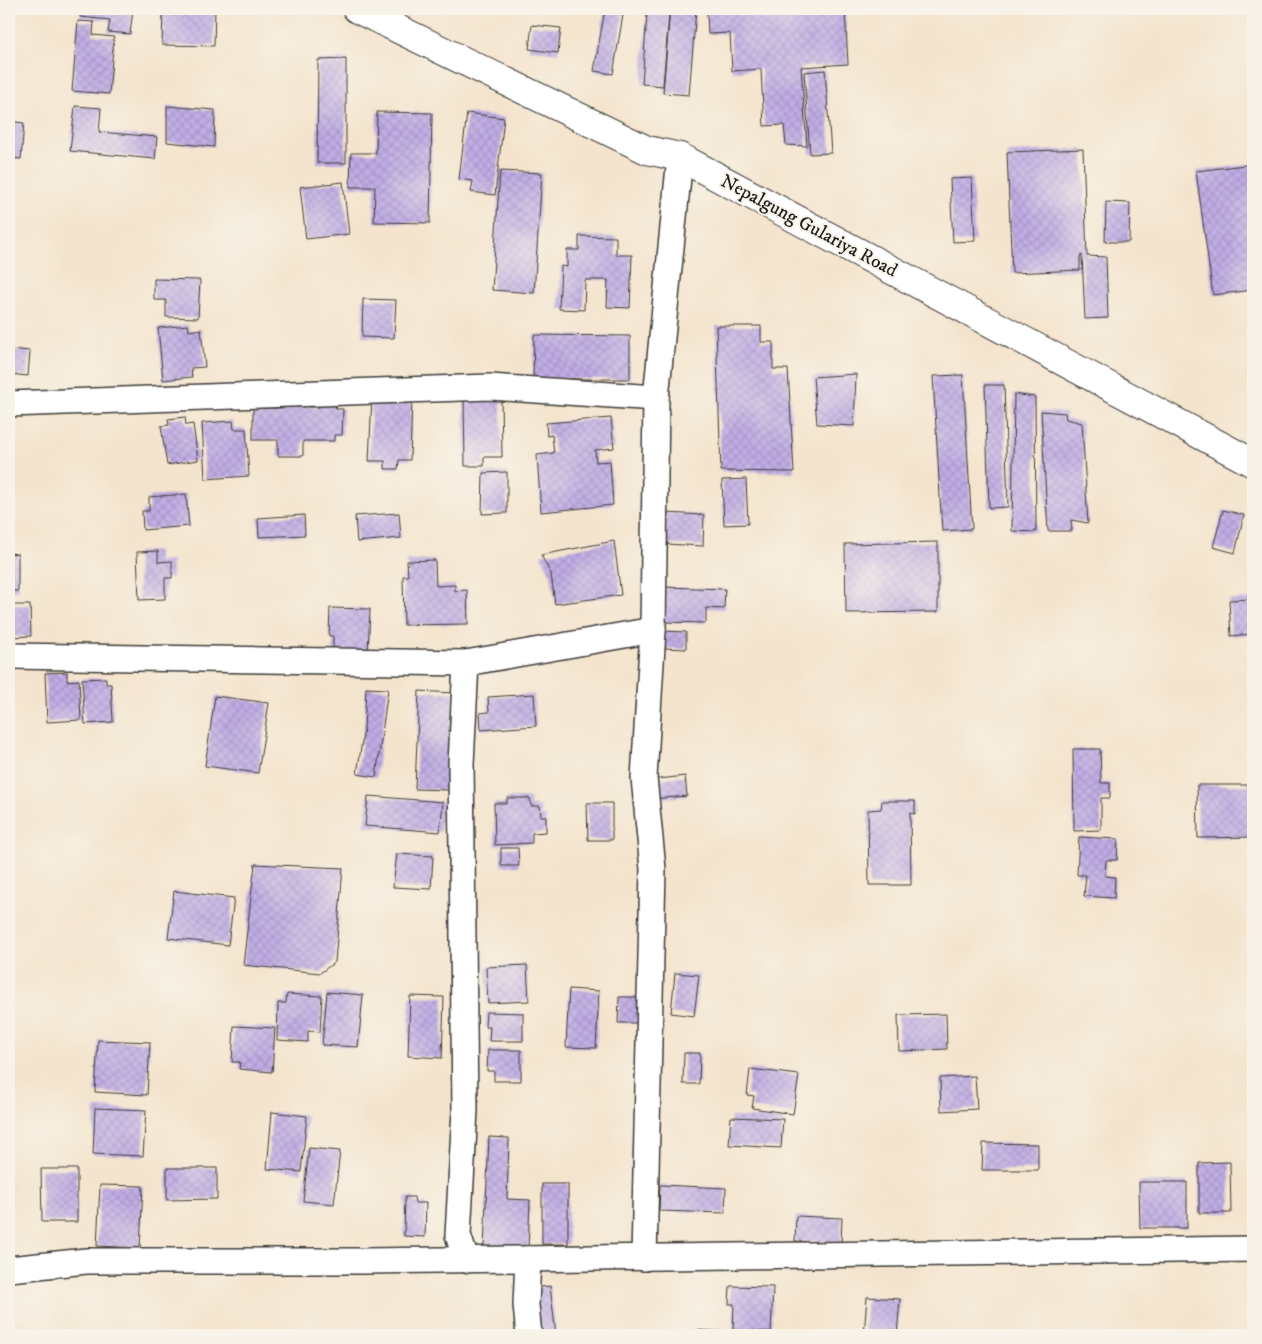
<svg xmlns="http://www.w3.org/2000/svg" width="1262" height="1344" viewBox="0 0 1262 1344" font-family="'IM FELL DW Pica',serif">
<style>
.building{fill:url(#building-cross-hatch)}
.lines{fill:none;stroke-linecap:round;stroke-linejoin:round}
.minor-casing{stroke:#3c3a37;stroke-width:28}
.major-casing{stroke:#3c3a37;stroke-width:30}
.minor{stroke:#fff;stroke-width:25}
.major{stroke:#fff;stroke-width:28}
.labels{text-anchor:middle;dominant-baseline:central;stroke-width:4;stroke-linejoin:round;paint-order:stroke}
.street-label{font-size:19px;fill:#1c1c1c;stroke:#f7f3e8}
</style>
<defs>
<pattern id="building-cross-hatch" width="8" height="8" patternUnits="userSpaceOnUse" patternTransform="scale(1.25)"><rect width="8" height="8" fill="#c1ade5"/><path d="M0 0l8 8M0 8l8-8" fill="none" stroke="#a594c4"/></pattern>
</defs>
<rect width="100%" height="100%" fill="#f7f3e8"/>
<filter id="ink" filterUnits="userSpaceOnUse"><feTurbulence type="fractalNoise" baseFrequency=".02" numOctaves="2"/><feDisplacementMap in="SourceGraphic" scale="10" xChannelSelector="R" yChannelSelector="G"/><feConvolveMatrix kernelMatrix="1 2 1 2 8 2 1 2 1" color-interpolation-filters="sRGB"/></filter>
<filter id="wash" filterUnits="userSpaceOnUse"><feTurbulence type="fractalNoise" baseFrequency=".0096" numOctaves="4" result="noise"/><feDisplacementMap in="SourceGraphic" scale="20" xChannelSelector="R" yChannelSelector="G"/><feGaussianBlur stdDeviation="1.12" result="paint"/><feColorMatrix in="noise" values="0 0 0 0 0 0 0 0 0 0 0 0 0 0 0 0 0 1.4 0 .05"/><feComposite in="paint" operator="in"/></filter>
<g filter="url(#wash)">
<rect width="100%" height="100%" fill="#f4e4cd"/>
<g id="blocks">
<!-- building -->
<g class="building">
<path d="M81 9H133L130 34 108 32 110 20 80 17Z"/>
<path d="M163 9H215L214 46 162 45Z"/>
<path d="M605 9H624L613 74 594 71Z"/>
<path d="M670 9H696L689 95 663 93Z"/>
<path d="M758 9H845L848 64 801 67 807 146 786 145 784 125 764 126 761 69 732 71 730 33 708 34 707 12Z"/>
<path d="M647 14 669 15 663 86 642 84Z"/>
<path d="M78 21 94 22 93 35 114 37 109 94 72 91Z"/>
<path d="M532 25 561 28 558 53 529 49Z"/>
<path d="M346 59V163H317L318 60Z"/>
<path d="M825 70 831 153 810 154 804 72Z"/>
<path d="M75 106 101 108 99 132 157 137 155 159 70 151Z"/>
<path d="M167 106 215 110 214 147 167 142Z"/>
<path d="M377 112 432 113 430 223 374 222 375 187H350L351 153H376Z"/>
<path d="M467 113 504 118 495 195 471 192 473 181 459 179Z"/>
<path d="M9 121 24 123 21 159 9 158Z"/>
<path d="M1083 149 1087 256 1106 257 1108 318 1085 319 1082 255 1080 256V270L1012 273 1007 152Z"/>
<path d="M1253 164V290L1213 295 1196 171Z"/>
<path d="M500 171 542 173 534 293 492 290Z"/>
<path d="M972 178 975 241 953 242 950 179Z"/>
<path d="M343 182 349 234 306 239 300 187Z"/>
<path d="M1106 202 1130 203 1129 242H1105Z"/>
<path d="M579 236 616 237V255H632L630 308 607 307 608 280H585L584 310 559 309 561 266 567 267V250H579Z"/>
<path d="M154 279 200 280 198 318 166 317V300H154Z"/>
<path d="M363 299 396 300 394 338 362 337Z"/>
<path d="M188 325 189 331 201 329 205 367 191 368 192 377 163 380 158 328Z"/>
<path d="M716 326H761V342H773V369H788L794 472 721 471Z"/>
<path d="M534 335 630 336V379H533Z"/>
<path d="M9 349 30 351 28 376 9 374Z"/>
<path d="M856 374 854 426 817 424 813 377Z"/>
<path d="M963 375 972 529 942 531 933 376Z"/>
<path d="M985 385H1004L1008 507 989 508Z"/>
<path d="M1014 394 1035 397 1036 532 1012 531Z"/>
<path d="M372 396 412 398 410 460H399L398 469H385V461H369Z"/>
<path d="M501 398 502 457H484V466H465L464 399Z"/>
<path d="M278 400H307L308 407H320V403H335L336 409H343L342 435H334V441H303V456H278V440H253V408H278Z"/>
<path d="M1041 411 1065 413 1066 419 1082 423 1088 523 1071 520 1072 531H1048Z"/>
<path d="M185 417 186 425 193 424 198 460 167 465 161 426 169 425 168 419Z"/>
<path d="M611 418 614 448 595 450 596 462 610 461 613 505 541 512 537 455 554 453 552 435 547 436 546 423Z"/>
<path d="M233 421 234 429H246L249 476 205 479 202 423Z"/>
<path d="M507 472V513L482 514 483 473Z"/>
<path d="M746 479 748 524 724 525 722 480Z"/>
<path d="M186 494 189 526 143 530 142 511H149V497Z"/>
<path d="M1223 510 1244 515 1235 553 1213 547Z"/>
<path d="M399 513 401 538 357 542 355 516Z"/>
<path d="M666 513 704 515 703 546 665 544Z"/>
<path d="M304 515 305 535 259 537 258 518Z"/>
<path d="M614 541 621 595 555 604 551 574 541 555Z"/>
<path d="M938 542V612L846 613 845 544Z"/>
<path d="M158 551V562L172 561V578H165V599L139 600 137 552Z"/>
<path d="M9 553 18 554V591H9Z"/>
<path d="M435 560 436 586 455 585V591L467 590 468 624 404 625 403 576H408L407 561Z"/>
<path d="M664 587 725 589 724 609 706 608V623L663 622Z"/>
<path d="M1253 599V634L1231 636 1229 600Z"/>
<path d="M9 605H30L31 636 9 637Z"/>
<path d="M330 608 370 609 368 653 333 652V636H329Z"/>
<path d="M664 631 686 632V649L664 648Z"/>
<path d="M67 672V681L79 680 81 720 47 722 45 673Z"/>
<path d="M106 678V684H111L113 722 85 724 82 679Z"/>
<path d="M366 688 388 689 376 777 357 774 364 728Z"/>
<path d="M419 691 454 693 450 790 415 789Z"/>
<path d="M534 694 536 726 481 730 480 713 489 712 488 697Z"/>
<path d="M215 696 269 703 258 773 205 766Z"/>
<path d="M1073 749H1100L1101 783H1110V798H1101V830L1074 831Z"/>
<path d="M685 776 687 796 652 799 650 780Z"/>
<path d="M1197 785H1253V837L1198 838Z"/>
<path d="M368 796 443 802 440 832 365 826Z"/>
<path d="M507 798H530L531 806H540L541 816H546V832L532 833V843L495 845 494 803H507Z"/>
<path d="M882 801H915V814L910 813 911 885H869L868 810 881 809Z"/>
<path d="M587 803H612V840H588Z"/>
<path d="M1079 837 1118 839 1117 860H1106L1105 876 1115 877 1114 898 1084 896 1086 875H1077Z"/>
<path d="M501 848H518L519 866H501Z"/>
<path d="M397 854 433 856 431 889 393 887Z"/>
<path d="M255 864 343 868 335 962 320 973 243 965Z"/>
<path d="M174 891 234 898 228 945 168 938Z"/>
<path d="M527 965 529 1001 488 1003 486 967Z"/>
<path d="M675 973 699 975 694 1016 671 1013Z"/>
<path d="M569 989 599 991 596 1048 566 1047Z"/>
<path d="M327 992 363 995 358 1047 322 1045Z"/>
<path d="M287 994 322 996 320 1032 308 1031V1042L277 1040 278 1003H286Z"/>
<path d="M410 996 444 997 442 1058 408 1056Z"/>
<path d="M619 997H642L641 1023H618Z"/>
<path d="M486 1012 523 1013V1041H489L490 1027H485Z"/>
<path d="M946 1014 947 1049 899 1051 898 1015Z"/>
<path d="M234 1026 275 1028 272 1072 239 1069 240 1062H232Z"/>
<path d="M98 1040 150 1042 147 1095 95 1092Z"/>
<path d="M488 1050H521V1081H494V1071H487Z"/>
<path d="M684 1053H700L699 1084H683Z"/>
<path d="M750 1069 799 1075 793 1114 752 1108 754 1096 747 1095Z"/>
<path d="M975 1076 977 1109 941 1111 940 1078Z"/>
<path d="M95 1108 146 1110 143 1156 93 1154Z"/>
<path d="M272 1112 307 1116 301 1172 267 1169Z"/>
<path d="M731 1117 783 1119 781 1148 729 1145Z"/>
<path d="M489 1137 509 1138 507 1199 530 1200 528 1249 484 1247Z"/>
<path d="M983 1143 1038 1144V1170H982Z"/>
<path d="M309 1148 340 1151 334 1204 303 1201Z"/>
<path d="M1230 1162 1231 1213H1199V1163Z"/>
<path d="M167 1168H217V1199L167 1200Z"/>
<path d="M41 1169H77V1222H42Z"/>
<path d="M1139 1182H1187V1228H1140Z"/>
<rect x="542" y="1184" width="26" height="60"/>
<path d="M100 1185 143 1186 140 1248 97 1246Z"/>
<path d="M660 1185 726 1188 725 1213 659 1211Z"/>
<path d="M405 1197H414L415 1203H426L425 1237 404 1236Z"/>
<path d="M796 1216 842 1218 841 1243 795 1241Z"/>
<path d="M550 1286 556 1335H536L531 1288Z"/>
<path d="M730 1286 773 1287 771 1332 733 1330 734 1304H729Z"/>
<path d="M867 1297 900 1299 897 1335H864Z"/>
<path d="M696 1330 730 1332V1335H696Z"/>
</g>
</g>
</g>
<g filter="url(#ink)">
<use href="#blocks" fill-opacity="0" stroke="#3c3a37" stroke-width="1"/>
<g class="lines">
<!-- minor casing -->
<g class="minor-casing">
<g id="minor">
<path d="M9 404 490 387 656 398"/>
<path d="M9 656 466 663 653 630"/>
<path d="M466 663 461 764 465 1110 458 1235 466 1260"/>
<path d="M644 1258 653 869 644 778 653 630 656 398 680 157"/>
<path d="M528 1259 526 1305 529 1335"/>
<path d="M9 1269 86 1261H365L1253 1249"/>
</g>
</g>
<!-- major casing -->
<g class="major-casing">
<path id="major" d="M357 9 647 150 680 157 1253 463"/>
</g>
<!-- minor -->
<use href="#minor" class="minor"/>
<!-- major -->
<use href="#major" class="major"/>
</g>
</g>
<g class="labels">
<!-- street labels -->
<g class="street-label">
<text transform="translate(809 226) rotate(28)">Nepalgung Gulariya Road</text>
</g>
</g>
<!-- margin -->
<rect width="1262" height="1344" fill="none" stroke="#f7f3e8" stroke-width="30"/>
</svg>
